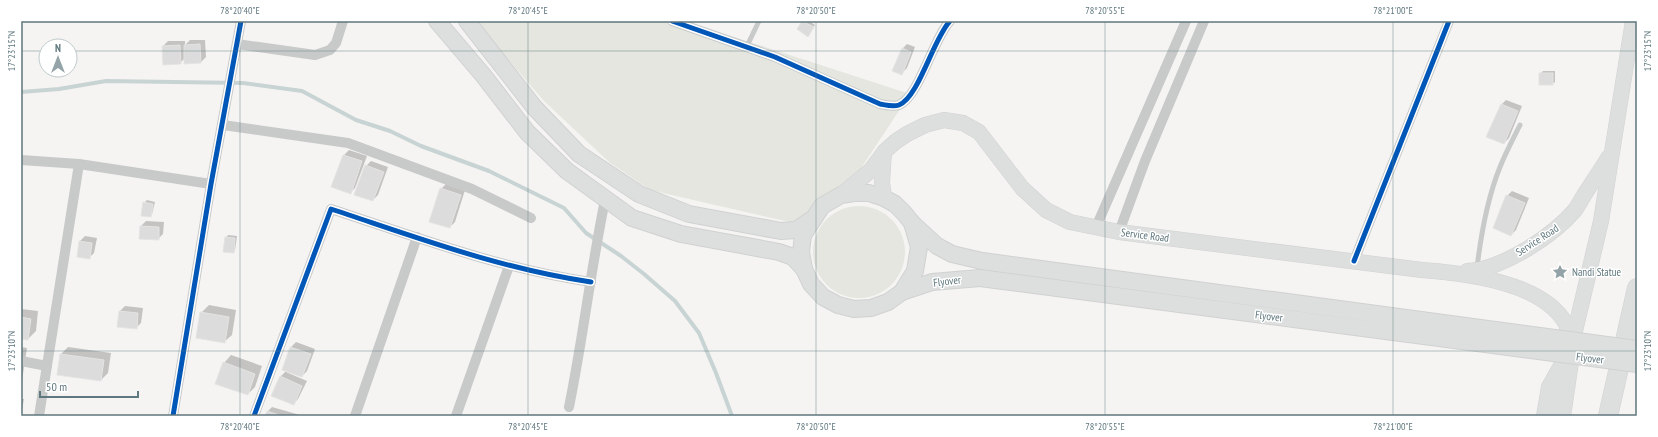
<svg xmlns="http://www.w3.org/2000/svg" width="1658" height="437" viewBox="0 0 1658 437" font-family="'PT Sans Narrow',sans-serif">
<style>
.green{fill:#e4e6df}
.shadow{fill:#0003}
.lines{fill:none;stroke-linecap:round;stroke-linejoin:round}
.stream{stroke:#c8d4d4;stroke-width:4}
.building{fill:#dbdcdb;stroke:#e4e4e2}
.secondary-casing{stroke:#d1d2d2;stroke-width:16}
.primary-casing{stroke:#d0d1d1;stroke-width:18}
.highway-casing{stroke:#d2d2d2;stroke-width:20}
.lane{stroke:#c8caca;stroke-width:5}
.street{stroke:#c8caca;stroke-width:10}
.secondary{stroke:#dddfde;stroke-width:15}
.primary{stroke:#dddfde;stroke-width:16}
.highway{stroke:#dddfde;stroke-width:19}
.primary-bridge-casing{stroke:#d0d1d1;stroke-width:18;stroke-linecap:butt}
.primary-bridge{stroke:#dddfde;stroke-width:16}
.cycleway-casing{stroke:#fff;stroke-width:8}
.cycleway{stroke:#0057b8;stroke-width:5}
.ticks{fill:none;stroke:#5f777e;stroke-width:1;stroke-opacity:0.45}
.labels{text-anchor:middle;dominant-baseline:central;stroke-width:3;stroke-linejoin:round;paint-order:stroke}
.street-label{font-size:11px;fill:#5f777e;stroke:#fff}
.poi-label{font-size:11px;fill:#5f777e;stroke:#fff;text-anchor:start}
.neatline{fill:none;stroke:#5f777e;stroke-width:1.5}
.ticks-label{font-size:10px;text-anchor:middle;fill:#5f777e}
</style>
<rect width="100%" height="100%" fill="#f5f4f2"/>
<!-- green -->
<g class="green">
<path d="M477 21H685L910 94 854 179 794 223 650 190 609 162 544 101 487 35Z"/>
<circle cx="859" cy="252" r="46"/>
</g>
<!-- shadow -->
<g class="shadow">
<path d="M803 21H809L815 25 808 35 798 29Z"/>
<path d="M190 40H205L206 57 201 62 185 58 180 63 163 46 168 41H185V45Z"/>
<path d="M907 44 915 47 907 68 902 73V49Z"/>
<path d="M1543 71H1555V82L1552 84 1540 74Z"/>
<path d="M1506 100 1522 106 1509 138 1504 143 1501 105Z"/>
<path d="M349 150 367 156 355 188 350 193 333 187 344 155Z"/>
<path d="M371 161 388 167 378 195 373 200 366 166Z"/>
<path d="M446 184 465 190 455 222 450 227 441 189Z"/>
<path d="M1512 191 1529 198 1516 230 1511 235 1507 196Z"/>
<path d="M147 200 155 202 152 214 150 216 144 203Z"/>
<path d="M146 221 164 222 163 234 158 239 141 226Z"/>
<path d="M228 235 237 236 235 250 233 252 226 238Z"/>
<path d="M85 236 97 238 94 253 89 258 80 241Z"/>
<path d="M209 305 236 310 232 335 224 342 201 313Z"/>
<path d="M125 306 143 308 141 323 136 328 120 311Z"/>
<path d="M21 309 38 311 36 331 28 339 21 338Z"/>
<path d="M296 342 315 349 307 371 302 376 287 370 286 372 307 381 298 399 293 404 280 377 287 370 291 347Z"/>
<path d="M21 347 27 348 21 387Z"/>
<path d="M68 347 111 353 108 373 101 380 61 354Z"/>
<path d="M231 355 262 366 255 387 248 394 224 363Z"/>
<path d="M21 399H24L21 415Z"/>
<path d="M272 407 300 415V416H266L267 412Z"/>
</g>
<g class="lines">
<!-- stream -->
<path class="stream" d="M21 92 59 89 106 81 243 83 302 91 356 120 390 131 421 146 489 171 564 208 586 233 621 256 644 274 675 301 699 333 716 373 732 416"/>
</g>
<!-- building -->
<g class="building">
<path d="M802 21 814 27 808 37 797 29Z"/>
<path d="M200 44 201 63 184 64V45Z"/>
<path d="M180 45 181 64 163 65 162 46Z"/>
<path d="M902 48 911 52 902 75 892 71Z"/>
<rect x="1539" y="73" width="14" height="12"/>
<path d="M1501 104 1518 111 1504 144 1486 137Z"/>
<path d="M343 155 362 161 351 194 331 187Z"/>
<path d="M365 165 384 172 373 201 354 195Z"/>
<path d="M440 188 461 195 450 228 429 222Z"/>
<path d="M1506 195 1525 203 1511 236 1493 228Z"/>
<path d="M143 202 153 204 151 217 141 216Z"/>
<path d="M140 226 159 227V240L139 239Z"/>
<path d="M225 237 235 238 234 253 223 252Z"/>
<path d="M79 241 92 243 90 259 77 257Z"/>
<path d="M119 311 138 313 137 329 117 327Z"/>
<path d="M200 312 229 317 225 343 196 338Z"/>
<path d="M21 317 31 319 28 340 21 339Z"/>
<path d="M290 347 311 354 302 377 282 370Z"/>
<path d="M60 354 104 360 101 381 57 375Z"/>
<path d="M223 362 255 374 248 395 215 384Z"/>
<path d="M280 376 302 386 294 405 271 396Z"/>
<path d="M267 411 282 416H265Z"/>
</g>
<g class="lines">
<!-- secondary casing -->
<g class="secondary-casing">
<g id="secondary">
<path d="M841 195 870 171 885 151 895 142 907 134 925 125 944 120 963 123 979 132 1022 188 1046 210 1070 222 1119 232 1422 270C1464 273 1543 282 1566 324 1569 330 1569 340 1571 348"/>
<path d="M884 198 882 182 884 152"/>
<path d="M1467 271C1501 270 1553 236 1575 210 1579 205 1582 198 1586 192 1593 181 1601 170 1608 158"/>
<path d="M1544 416 1549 387 1571 348 1601 221 1633 21"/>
</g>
</g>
<!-- primary casing -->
<g class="primary-casing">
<g id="primary">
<path d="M437 21 483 75 527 132 567 171 632 218 681 234 779 252 793 257 804 269"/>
<path d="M467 21 534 107 579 154 639 194 689 214 781 231 796 230 811 220"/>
<path d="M912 223 937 246 952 254 982 261"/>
<path d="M902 292 915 271 919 247 912 223 904 213 895 204 884 198 869 193H854L841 195 822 206 803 235 801 252 804 269 811 284 823 297 838 305 854 309 871 308 888 302 902 292 932 282 980 278"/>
</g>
</g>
<!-- highway casing -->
<g class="highway-casing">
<g id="highway">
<path d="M1561 416 1571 348"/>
<path d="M1608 416 1637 288"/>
</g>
</g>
<!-- lane -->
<g class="lane">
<path d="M747 46 759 21"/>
<path d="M1477 268C1481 234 1487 199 1500 167 1506 152 1513 139 1520 125"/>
</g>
<!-- street -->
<g class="street">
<path d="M672 21 775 57 880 104C886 105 893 107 899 105 919 97 933 39 950 21"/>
<path d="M237 44 315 55 330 50 336 43 343 21"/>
<path d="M223 125 348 143 472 189 531 218"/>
<path d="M21 160 79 164 211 184"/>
<path d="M1096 227 1186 21"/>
<path d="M1119 232 1145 161 1204 21"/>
<path d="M1354 261 1449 21"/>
<path d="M21 361 47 366"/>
<path d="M569 407C583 338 591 268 605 200"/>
<path d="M39 416 79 164"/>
<path d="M173 416 211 184 241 21"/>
<path d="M254 416 331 209C416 237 501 269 591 282"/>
<path d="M355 416 417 237"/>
<path d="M456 416 509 266"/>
</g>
<!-- secondary -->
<use href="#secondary" class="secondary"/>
<!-- primary -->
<use href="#primary" class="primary"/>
<!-- highway -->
<use href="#highway" class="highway"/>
<!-- primary-bridge casing -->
<g class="primary-bridge-casing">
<g id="primary-bridge">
<path d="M982 261 1637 349"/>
<path d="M980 278 1637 364"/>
</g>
</g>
<!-- primary-bridge -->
<use href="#primary-bridge" class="primary-bridge"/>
<!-- cycleway casing -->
<g class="cycleway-casing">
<g id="cycleway">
<path d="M672 21 775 57 880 104C886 105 893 107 899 105 919 97 933 39 950 21"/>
<path d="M1354 261 1449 21"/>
<path d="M173 416 211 184 241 21"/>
<path d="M254 416 331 209C416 237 501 269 591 282"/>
</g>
</g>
<!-- cycleway -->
<use href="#cycleway" class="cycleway"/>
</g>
<!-- ticks -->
<path class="ticks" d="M240 21V416M528 21V416M816 21V416M1105 21V416M1393 21V416M21 51H46M70 51H1637M21 351H1637"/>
<!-- icons -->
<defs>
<g id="sight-bare" transform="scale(1.2)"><path d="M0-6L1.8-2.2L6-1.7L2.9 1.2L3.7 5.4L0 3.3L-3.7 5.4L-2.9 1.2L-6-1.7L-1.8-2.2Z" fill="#94a3a7" stroke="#fff" stroke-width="2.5" paint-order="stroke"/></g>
</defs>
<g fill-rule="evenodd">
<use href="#sight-bare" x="1560" y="272"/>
</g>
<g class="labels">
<!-- street labels -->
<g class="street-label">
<text transform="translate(1145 235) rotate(7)">Service Road</text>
<text transform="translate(1537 240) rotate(-33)">Service Road</text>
<text transform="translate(947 281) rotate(-7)">Flyover</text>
<text transform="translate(1269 316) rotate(7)">Flyover</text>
<text transform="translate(1590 358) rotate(7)">Flyover</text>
</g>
<!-- poi labels -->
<g class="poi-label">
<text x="1572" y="272">Nandi Statue</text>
</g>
</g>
<!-- border -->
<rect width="1658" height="437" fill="none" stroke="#ffffff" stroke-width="44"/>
<!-- north arrow -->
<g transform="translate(58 58)"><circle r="19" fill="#ffffff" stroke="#bfc9cb"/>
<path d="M0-3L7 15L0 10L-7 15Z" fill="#94a3a7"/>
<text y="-6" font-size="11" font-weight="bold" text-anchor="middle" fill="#5f777e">N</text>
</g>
<!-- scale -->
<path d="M40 391v6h98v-6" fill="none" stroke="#5f777e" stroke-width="2"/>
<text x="46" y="391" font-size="12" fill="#5f777e" stroke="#ffffff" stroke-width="3" paint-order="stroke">50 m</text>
<rect x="22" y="22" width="1614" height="393" class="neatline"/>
<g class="ticks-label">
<text x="240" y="14">78°20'40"E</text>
<text x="528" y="14">78°20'45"E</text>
<text x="816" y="14">78°20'50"E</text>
<text x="1105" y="14">78°20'55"E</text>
<text x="1393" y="14">78°21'00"E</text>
<text transform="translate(11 51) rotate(-90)" y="4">17°23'15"N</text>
<text transform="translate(1647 51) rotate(-90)" y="4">17°23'15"N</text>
<text transform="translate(11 351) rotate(-90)" y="4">17°23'10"N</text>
<text transform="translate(1647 351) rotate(-90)" y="4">17°23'10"N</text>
<text x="240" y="430">78°20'40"E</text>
<text x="528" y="430">78°20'45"E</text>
<text x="816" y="430">78°20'50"E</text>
<text x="1105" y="430">78°20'55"E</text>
<text x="1393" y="430">78°21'00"E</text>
</g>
</svg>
